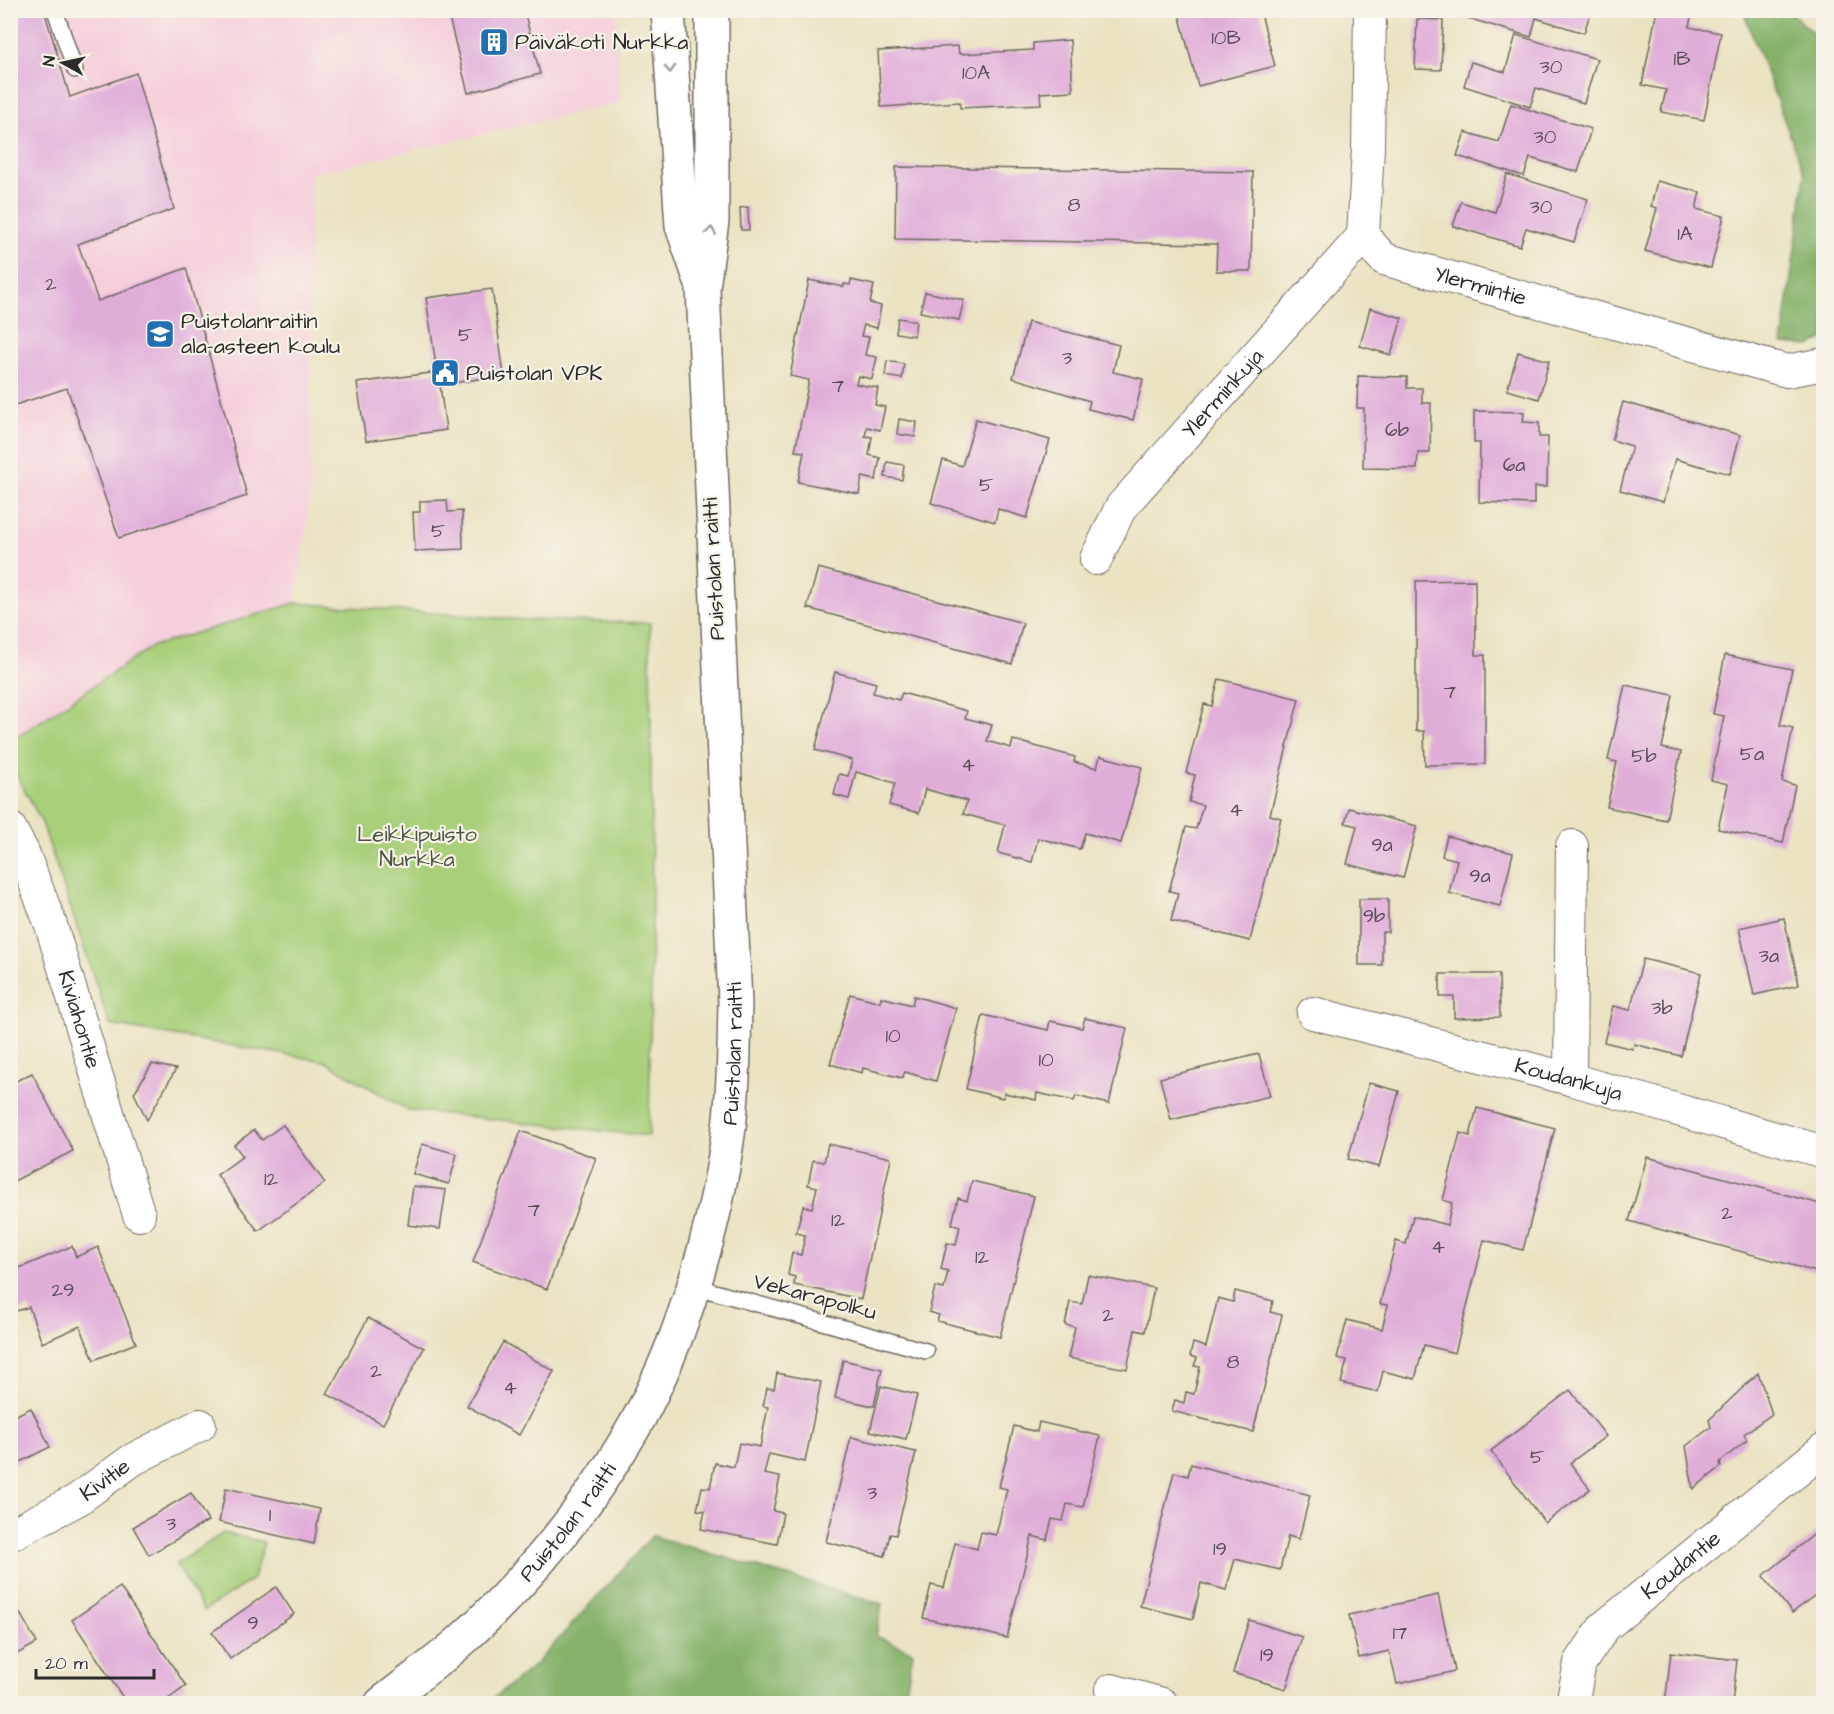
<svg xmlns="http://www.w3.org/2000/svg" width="1834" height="1714" viewBox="0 0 1834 1714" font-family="'Architects Daughter',sans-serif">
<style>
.built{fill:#f5cfdb}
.green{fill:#a8cf7a;stroke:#6a7d52;stroke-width:1.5}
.forest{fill:#86b26a;stroke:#586e4a;stroke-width:1.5}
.building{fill:#e0add9}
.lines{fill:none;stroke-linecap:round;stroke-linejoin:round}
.lane-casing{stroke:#6e6b60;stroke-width:18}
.street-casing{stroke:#6e6b60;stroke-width:34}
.secondary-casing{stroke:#6e6b60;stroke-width:36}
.lane{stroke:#fff;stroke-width:15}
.street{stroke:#fff;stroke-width:32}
.secondary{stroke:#fff;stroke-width:33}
.oneway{stroke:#a0a0a0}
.labels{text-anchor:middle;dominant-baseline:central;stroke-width:4.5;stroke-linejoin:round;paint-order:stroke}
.number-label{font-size:20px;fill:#584c56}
.poi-label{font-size:22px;fill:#2b2b2b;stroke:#f7f3e8;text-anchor:start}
.street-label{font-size:22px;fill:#2b2b2b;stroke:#f7f3e8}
.park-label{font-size:22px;fill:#4a543f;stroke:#f7f3e8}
</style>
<rect width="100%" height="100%" fill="#f7f3e8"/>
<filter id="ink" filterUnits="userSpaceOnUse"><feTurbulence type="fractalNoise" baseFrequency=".0167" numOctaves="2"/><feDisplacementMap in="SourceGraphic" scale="12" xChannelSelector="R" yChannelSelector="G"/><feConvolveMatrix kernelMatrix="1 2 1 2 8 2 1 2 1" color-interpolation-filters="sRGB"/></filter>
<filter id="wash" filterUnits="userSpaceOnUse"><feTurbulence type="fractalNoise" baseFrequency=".008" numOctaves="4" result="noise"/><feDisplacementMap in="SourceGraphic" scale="24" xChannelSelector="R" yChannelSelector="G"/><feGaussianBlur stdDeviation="1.35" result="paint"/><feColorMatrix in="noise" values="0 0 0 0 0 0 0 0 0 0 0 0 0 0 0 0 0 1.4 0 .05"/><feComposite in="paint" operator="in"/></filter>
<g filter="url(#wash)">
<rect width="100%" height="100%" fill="#eae3c2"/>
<!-- built -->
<path class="built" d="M11 11H616L620 103 310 174 311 494 295 603 153 646 11 741Z"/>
<!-- green -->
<g class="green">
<path d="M295 603 527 620 650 623 652 906 649 1136 408 1110 324 1061 110 1025 42 823 11 764V741L153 646Z"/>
<path d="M223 1533 264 1542 253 1579 204 1611 176 1564Z"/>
</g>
<!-- forest -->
<g class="forest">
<path d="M1734 11H1789L1823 42 1824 338 1810 346 1782 344 1805 175 1744 13Z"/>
<path d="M652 1536 882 1604 876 1636 913 1652 904 1703H488L536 1664Z"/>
</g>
<g id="blocks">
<!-- building -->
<g class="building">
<path d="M20 10H44L70 97 136 73 174 209 78 244 98 301 186 268 247 496 119 538 67 388 12 406 10 400V14Z"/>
<path d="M447 10H524L540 74 468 93Z"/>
<path d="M1178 10H1260L1275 66 1198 86Z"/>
<path d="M1466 10H1591L1584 33 1536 18 1531 37 1464 17Z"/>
<path d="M1657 10 1692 12 1689 27 1721 33 1704 120 1661 112 1666 90 1642 85Z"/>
<path d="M1417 19 1443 20 1441 70 1415 69Z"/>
<path d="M1516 35 1597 59 1584 103 1536 88 1530 107 1464 86 1471 62 1505 72Z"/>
<path d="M1070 40 1073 91 1040 93 1041 104 960 108V102L881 107 878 51 958 46 959 54 1033 50V43Z"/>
<path d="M1511 104 1591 129 1578 172 1530 158 1524 176 1457 156 1465 132 1499 142Z"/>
<path d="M896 167 1253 172 1251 271H1216L1217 244 895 239Z"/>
<path d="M1507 174 1588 199 1574 242 1526 228 1520 246 1453 226 1461 202 1495 212Z"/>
<path d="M1657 181 1700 192 1696 209 1724 216 1711 268 1645 251 1657 208 1651 206Z"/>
<path d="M748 207 749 230H741L740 208Z"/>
<path d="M809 280 844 287V284L850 285 851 280 874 285 870 303 881 306 877 328 864 325 861 336 869 337 865 355 877 357 872 379 858 376 856 384 878 388 875 405 885 407 880 430 867 427 865 436 872 437 869 455 880 458 876 480 862 477 859 494 798 482 804 452 795 451 809 380 790 376Z"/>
<path d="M492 289 504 375 440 385 446 430 366 441 357 383 437 372 426 298Z"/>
<path d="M925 292 964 300 959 320 920 312Z"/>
<path d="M1370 308 1402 318 1391 355 1360 346Z"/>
<path d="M898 318 916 321 914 336 896 333Z"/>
<path d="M1028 322 1119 345 1113 372 1143 379 1133 420 1088 409 1090 401 1013 378Z"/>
<path d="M1518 352 1549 361 1539 399 1507 390Z"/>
<path d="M887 361 904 364 902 379 885 376Z"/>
<path d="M1358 376 1407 377V388H1422V403H1431L1430 453H1418L1417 469 1363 468 1364 408H1357Z"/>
<path d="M1623 402 1740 435 1730 474 1675 459 1663 502 1620 490 1632 446 1612 440Z"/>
<path d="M1474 411 1524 412 1523 422 1539 423V437H1548L1547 487H1534V504L1479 502 1480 443H1474Z"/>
<path d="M899 419 917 422 915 437 897 434Z"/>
<path d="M976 419 1050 440 1027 518 998 509 995 522 931 503 943 460 962 466Z"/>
<path d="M887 462 904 465 902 480 885 477Z"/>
<path d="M447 500 448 512 462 511 463 549 415 551 413 512H420V501Z"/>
<path d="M818 568 1023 623 1012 664 807 608Z"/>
<path d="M1475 580 1476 655H1485V764L1425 765 1424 731H1416V581Z"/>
<path d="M1725 655 1792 669 1780 725 1793 728 1782 782 1795 785 1783 843 1718 829 1728 784 1711 780 1724 716 1713 714Z"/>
<path d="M835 672 876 683 873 693 899 700 902 693 967 711 965 718 992 725 987 741 1011 748 1013 740 1075 757 1074 762 1097 768 1100 756 1142 767 1121 843 1085 833 1080 849 1038 838 1032 862 998 853 1005 825 963 814 967 801 925 789 919 813 889 805 895 783 856 772 849 799 834 795 839 774 848 776 852 760 815 750Z"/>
<path d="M1219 679 1299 699 1270 815 1281 818 1250 941 1171 921 1178 893 1169 891 1186 827 1196 829 1203 805 1189 802 1195 775 1186 773 1204 704 1212 706Z"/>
<path d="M1625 685 1673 695 1662 748 1681 752 1666 820 1607 807 1617 762 1608 760Z"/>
<path d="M1349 808 1417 826 1403 878 1347 864 1357 826 1345 823Z"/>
<path d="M1447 836 1513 853 1500 906 1449 893 1457 860 1442 856Z"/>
<path d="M1359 899H1388V932H1382V965H1359Z"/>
<path d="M1784 918 1799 985 1754 995 1739 928Z"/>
<path d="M1643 959 1701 973 1681 1056 1634 1044 1633 1049 1604 1042 1613 1006 1630 1010Z"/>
<path d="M1440 974H1499L1500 1017 1454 1018V997H1440Z"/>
<path d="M850 994 880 1002 881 997 912 1005 914 996 956 1008 936 1081 905 1072 902 1078 863 1068 862 1073 830 1064Z"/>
<path d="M983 1015 1048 1030 1050 1021 1082 1028 1085 1018 1127 1028 1109 1104 1076 1096 1074 1101 1037 1093 1036 1100 1004 1093 1003 1098 966 1089Z"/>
<path d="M1259 1054 1270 1096 1171 1120 1160 1078Z"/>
<path d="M152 1064 176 1069 147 1120 134 1093Z"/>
<path d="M32 1073 73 1151 10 1183V1084Z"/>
<path d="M1369 1083 1399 1091 1379 1167 1348 1159Z"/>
<path d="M1477 1108 1555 1128 1523 1250 1484 1240 1455 1353 1424 1345 1415 1379 1383 1371 1378 1392 1341 1383 1347 1360 1337 1358 1347 1320 1382 1329 1388 1305 1380 1304 1396 1241 1406 1244 1413 1216 1447 1225 1452 1203 1443 1200 1460 1133 1470 1136Z"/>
<path d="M283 1125 325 1183 258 1231 217 1175 243 1156 234 1145 254 1130 262 1140Z"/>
<path d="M521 1131 596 1158 547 1289 473 1262Z"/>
<path d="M422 1144 457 1154 449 1184 413 1174Z"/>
<path d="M828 1144 891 1158 861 1299 794 1285 795 1277 788 1275 792 1253 801 1255 805 1235 796 1233 803 1206 812 1208 817 1187 808 1185 813 1160 824 1162Z"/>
<path d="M1647 1157 1824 1205V1274L1629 1221Z"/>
<path d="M972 1181 1034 1196 1000 1337 937 1321 939 1315 929 1312 935 1287 944 1289 948 1271 941 1269 947 1243 956 1245 960 1226 952 1224 958 1198 967 1201Z"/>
<path d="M413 1186 446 1190 440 1229 408 1225Z"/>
<path d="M72 1246 76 1257 98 1247 136 1343 94 1360 80 1326 42 1343 29 1307 10 1313V1272Z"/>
<path d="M1088 1275 1154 1288 1145 1332 1135 1330 1127 1369 1068 1358 1075 1327 1065 1325 1070 1302 1082 1304Z"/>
<path d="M1235 1291 1273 1301 1270 1312 1282 1315 1253 1432 1172 1411 1175 1400 1184 1403 1186 1392 1194 1394 1200 1367 1194 1366 1197 1358 1190 1356 1193 1343 1206 1347 1218 1298 1233 1302Z"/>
<path d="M368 1318 424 1348 383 1424 327 1394Z"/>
<path d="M503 1342 554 1371 519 1435 467 1406Z"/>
<path d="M843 1360 882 1369 874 1406 835 1398Z"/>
<path d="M777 1373 821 1382 805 1462 769 1454 764 1474 780 1477 773 1511 783 1513 777 1544 701 1529 705 1511 697 1510 702 1487 710 1488 715 1463 734 1467 739 1443 760 1447 768 1407 763 1406 767 1388 774 1389Z"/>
<path d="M1758 1373 1772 1414 1744 1434 1747 1440 1720 1462 1721 1467 1693 1489 1686 1446 1711 1427 1709 1420Z"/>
<path d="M881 1386 917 1395 906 1439 870 1431Z"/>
<path d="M1570 1390 1606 1436 1570 1463 1590 1489 1545 1523 1491 1451Z"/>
<path d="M31 1408 50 1447 10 1467V1418Z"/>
<path d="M1039 1422 1100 1436 1083 1507 1067 1504 1063 1521 1052 1519 1047 1540 1032 1536 1007 1638 923 1618 931 1585 944 1588 955 1543 977 1549 981 1532 996 1535 1007 1489 999 1487 1014 1426 1037 1432Z"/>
<path d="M851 1437 916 1452 896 1535 890 1534 885 1556 826 1542Z"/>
<path d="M1191 1464 1310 1495 1299 1539 1288 1536 1280 1570 1235 1559 1226 1590 1201 1583 1193 1619 1140 1606 1174 1472 1188 1476Z"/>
<path d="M226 1488 320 1509 314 1544 219 1522Z"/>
<path d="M191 1493 208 1521 149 1555 133 1527Z"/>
<path d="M1818 1531 1824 1539V1588L1792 1613 1763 1576Z"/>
<path d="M120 1587 186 1686 161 1704H127L72 1620Z"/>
<path d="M276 1587 294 1614 230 1659 212 1632Z"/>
<path d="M1438 1595 1455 1671 1397 1684 1389 1651 1359 1658 1349 1615Z"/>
<path d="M10 1596 37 1643 10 1658Z"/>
<path d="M1249 1620 1302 1637 1286 1689 1233 1673Z"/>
<path d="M1671 1652 1737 1660 1732 1704H1665Z"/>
</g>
</g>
</g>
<g filter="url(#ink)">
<use href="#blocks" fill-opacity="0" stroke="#6e6b60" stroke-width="1.5"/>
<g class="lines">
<!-- lane casing -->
<g class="lane-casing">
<g id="lane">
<path d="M55 10 75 70"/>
<path d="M693 1286 926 1351"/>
</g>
</g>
<!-- street casing -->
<g class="street-casing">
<g id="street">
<path id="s1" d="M1370 10 1368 148 1363 236 1384 259 1787 371 1824 364"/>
<path id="s2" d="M1096 559 1121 507 1363 236"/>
<path id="s3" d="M10 828 23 852 51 925 139 1215"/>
<path id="s4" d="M1313 1013 1570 1079 1824 1152"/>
<path d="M1570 1079 1572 846"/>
<path id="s5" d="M10 1535 77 1500 132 1460 200 1425"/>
<path d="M1111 1690 1162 1704"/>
<path id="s6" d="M1572 1704 1580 1663 1604 1627 1824 1449"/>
</g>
</g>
<!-- secondary casing -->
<g class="secondary-casing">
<g id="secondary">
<path d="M668 10 682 226 701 281"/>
<path id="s7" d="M381 1704C408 1682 438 1662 463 1639 526 1581 583 1513 627 1439 678 1355 715 1232 728 1135 734 1091 734 1047 735 1003L703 288 712 221V10"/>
</g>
</g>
<!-- lane -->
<use href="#lane" class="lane"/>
<!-- street -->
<use href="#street" class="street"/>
<!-- secondary -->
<use href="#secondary" class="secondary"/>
</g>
<!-- one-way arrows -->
<defs><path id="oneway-chevron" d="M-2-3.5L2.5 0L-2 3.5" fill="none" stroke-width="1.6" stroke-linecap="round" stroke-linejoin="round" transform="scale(1.5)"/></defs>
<g class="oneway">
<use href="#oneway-chevron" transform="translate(670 69) rotate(88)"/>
<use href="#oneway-chevron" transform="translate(711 231) rotate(-82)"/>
</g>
</g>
<!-- icons -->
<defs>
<g id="building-square" transform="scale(1.5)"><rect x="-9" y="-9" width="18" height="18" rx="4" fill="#1f6fb2" stroke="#f7f3e8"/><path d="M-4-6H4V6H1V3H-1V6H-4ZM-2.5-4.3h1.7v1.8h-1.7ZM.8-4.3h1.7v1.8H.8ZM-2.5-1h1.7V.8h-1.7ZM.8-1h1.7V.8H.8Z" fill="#fff"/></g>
<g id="school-square" transform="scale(1.5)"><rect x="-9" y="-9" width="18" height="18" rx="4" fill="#1f6fb2" stroke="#f7f3e8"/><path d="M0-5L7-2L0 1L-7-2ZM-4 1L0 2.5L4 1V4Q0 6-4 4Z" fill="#fff"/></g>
<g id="civic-square" transform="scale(1.5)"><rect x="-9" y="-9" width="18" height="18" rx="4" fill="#1f6fb2" stroke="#f7f3e8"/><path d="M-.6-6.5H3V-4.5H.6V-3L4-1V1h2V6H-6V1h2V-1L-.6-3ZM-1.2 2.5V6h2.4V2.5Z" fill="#fff"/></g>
</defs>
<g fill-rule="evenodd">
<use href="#building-square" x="494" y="42"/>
<use href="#school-square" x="160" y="334"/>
<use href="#civic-square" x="445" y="373"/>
</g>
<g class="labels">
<!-- number labels -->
<g class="number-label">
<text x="1226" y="38">10B</text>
<text x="1682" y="59">1B</text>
<text x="1551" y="67">30</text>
<text x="976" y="73">10A</text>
<text x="1545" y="137">30</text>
<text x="1074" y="205">8</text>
<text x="1541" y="207">30</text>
<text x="1685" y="234">1A</text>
<text x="51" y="284">2</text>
<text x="465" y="335">5</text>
<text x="1067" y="358">3</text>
<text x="838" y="386">7</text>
<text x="1397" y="430">6b</text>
<text x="1514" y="465">6a</text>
<text x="986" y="485">5</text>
<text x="438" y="531">5</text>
<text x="1450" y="692">7</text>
<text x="1752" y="754">5a</text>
<text x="1644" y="756">5b</text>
<text x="968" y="765">4</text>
<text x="1236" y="810">4</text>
<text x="1382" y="845">9a</text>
<text x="1480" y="876">9a</text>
<text x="1374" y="916">9b</text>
<text x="1769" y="956">3a</text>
<text x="1662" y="1008">3b</text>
<text x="893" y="1036">10</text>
<text x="1046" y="1060">10</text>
<text x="271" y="1179">12</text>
<text x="534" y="1210">7</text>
<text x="1727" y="1213">2</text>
<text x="838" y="1220">12</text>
<text x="1438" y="1247">4</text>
<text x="982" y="1257">12</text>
<text x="63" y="1290">29</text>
<text x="1108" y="1315">2</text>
<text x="1233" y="1362">8</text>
<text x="376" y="1371">2</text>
<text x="510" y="1388">4</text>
<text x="1537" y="1457">5</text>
<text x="872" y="1493">3</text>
<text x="270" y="1515">1</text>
<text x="171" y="1524">3</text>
<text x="1220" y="1549">19</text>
<text x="253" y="1623">9</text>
<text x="1400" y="1633">17</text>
<text x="1267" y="1655">19</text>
</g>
<!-- poi labels -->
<g class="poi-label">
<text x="515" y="42">Päiväkoti Nurkka</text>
<text x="181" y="321">Puistolanraitin<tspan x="181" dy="25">ala-asteen koulu</tspan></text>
<text x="466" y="373">Puistolan VPK</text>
</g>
<!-- street labels -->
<g class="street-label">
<text stroke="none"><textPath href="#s1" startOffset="357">Ylermintie</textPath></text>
<text stroke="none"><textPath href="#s2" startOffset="210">Ylerminkuja</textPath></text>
<text transform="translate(714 569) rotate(-93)">Puistolan raitti</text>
<text stroke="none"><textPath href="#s3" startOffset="204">Kiviahontie</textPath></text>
<text stroke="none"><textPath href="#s7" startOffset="768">Puistolan raitti</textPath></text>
<text stroke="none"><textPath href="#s4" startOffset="264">Koudankuja</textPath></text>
<text transform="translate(815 1297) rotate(15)">Vekarapolku</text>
<text stroke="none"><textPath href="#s5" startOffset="110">Kivitie</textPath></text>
<text stroke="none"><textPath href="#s7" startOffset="262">Puistolan raitti</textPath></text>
<text stroke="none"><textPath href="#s6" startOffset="184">Koudantie</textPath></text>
</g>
<!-- park labels -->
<g class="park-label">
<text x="417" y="834">Leikkipuisto<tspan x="417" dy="25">Nurkka</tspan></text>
</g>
</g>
<!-- margin -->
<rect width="1834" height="1714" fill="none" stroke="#f7f3e8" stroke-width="36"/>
<!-- north arrow -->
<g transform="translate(63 63) rotate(278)" stroke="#f7f3e8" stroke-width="4.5" paint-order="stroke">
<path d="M0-4.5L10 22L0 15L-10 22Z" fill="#2b2b2b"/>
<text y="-9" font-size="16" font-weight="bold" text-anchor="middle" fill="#2b2b2b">N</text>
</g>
<!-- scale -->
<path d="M36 1669v9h118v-9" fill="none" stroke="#2b2b2b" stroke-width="3"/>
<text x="45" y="1669" font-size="18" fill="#2b2b2b" stroke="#f7f3e8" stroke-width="4.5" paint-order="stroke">20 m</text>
</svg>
